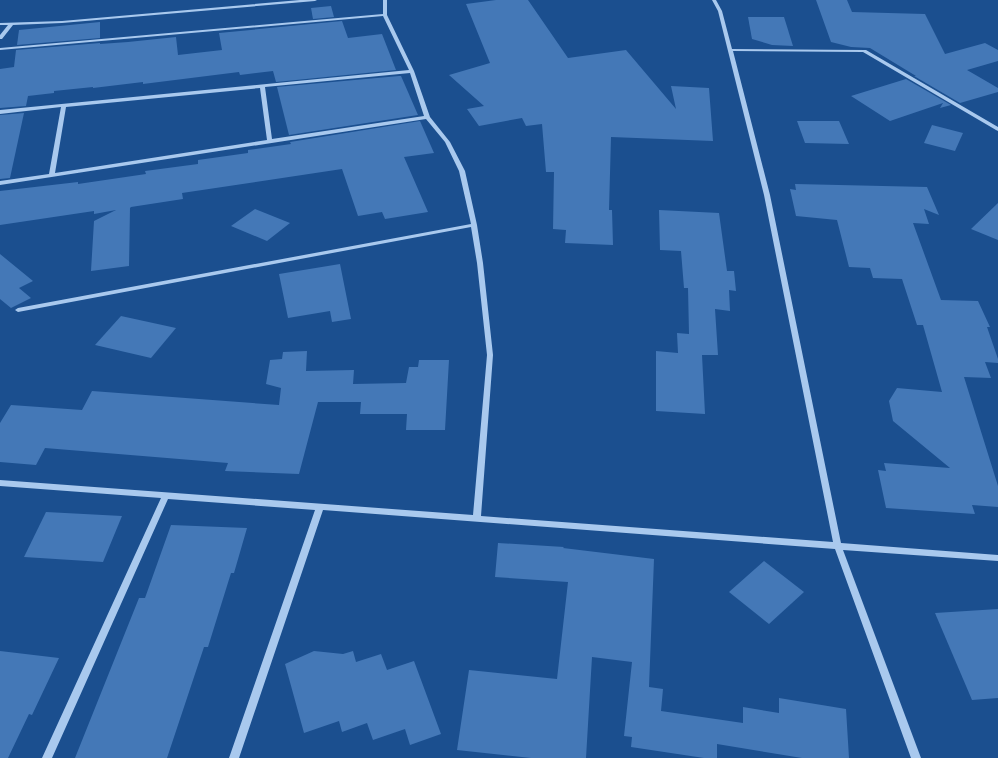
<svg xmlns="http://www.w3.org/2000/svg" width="998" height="758" viewBox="0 0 998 758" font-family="'Archivo Narrow',sans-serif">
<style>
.building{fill:#4478b7}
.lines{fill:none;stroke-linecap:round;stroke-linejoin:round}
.minor{fill:#a9c9ee;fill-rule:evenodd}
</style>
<rect width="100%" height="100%" fill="#1b4f8f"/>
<!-- building -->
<g class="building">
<path d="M496 0H528L568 58 626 50 676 109 671 86 709 88 713 141 611 137 609 210H612L613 245 565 243 566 230 553 229 554 172H546L542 124 526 126 522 118 479 126 467 109 484 106 449 75 490 63 466 4Z"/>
<path d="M816 0H847L852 12 925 14 945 54 985 43 998 50V61L967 70 998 88V92L960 103 914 76H916L870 48 851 47 831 42Z"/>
<path d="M331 6 334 17 313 19 311 8Z"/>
<path d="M748 17H784L793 46 772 45 752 39Z"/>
<path d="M342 21 348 38 382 34 396 70 276 82 273 71 240 75 239 72 143 84V82L93 88V87L54 91V93L28 96 26 106 0 108V69L14 67 16 50 100 43V44L128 42 176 37 178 55 222 50 219 33Z"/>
<path d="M100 22V38L17 45 19 30Z"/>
<path d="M399 76H401L418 115 289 135 277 87Z"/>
<path d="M906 79 951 105 940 108 943 103 890 121 851 96Z"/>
<path d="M24 113 10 178 0 179V115Z"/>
<path d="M420 121 434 153 404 157 428 212 385 219 382 212 358 216 342 169 182 193 183 199 131 207 130 208 129 266 91 271 94 221 116 210 94 214V211L0 225V191L78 182V184L146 174 145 171 198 164V160L248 153V150L291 144 290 142Z"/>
<path d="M797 121H839L849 144 805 143Z"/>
<path d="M932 125 963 133 955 151 924 143Z"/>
<path d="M795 184 927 187 939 215 924 209 929 224 913 223 941 300 978 301 990 327H987L998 359V363L985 362 991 378 964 377 998 486V507L972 505 975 514 886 508 878 470 886 471 884 463 950 468 893 421 889 401 897 388 942 392 923 325H917L902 279 873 278 870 268 849 267 837 220 796 216 790 189 796 190Z"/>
<path d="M998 203V240L971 229Z"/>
<path d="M255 209 290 223 267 241 231 226Z"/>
<path d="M659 210 719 213 727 271H734L736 291 729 290 730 311 715 309 718 355H702L705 414 656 411V351L678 353 677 333 689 334 688 288H684L681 251 660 250Z"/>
<path d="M0 254 33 281 19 288 31 298 11 308 0 299Z"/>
<path d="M340 264 351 319 332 322 330 311 288 318 279 274Z"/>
<path d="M121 316 176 328 151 358 95 345Z"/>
<path d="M307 351 306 371 354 370 353 384 406 383 409 367H418L419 360H449L445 430H406L407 414H360L361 402H318L299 474 225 471 228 463 45 448 36 465 0 462V423L11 405 82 410 92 391 279 405 281 388 266 384 270 360 282 359 283 352Z"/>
<path d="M46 512 122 516 103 562 24 557Z"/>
<path d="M171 525 247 528 234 573H231L208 647H204L167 758H75L139 598H145Z"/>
<path d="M498 543 564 547 563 548 654 559 649 687 663 689 661 711 743 723V707L779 713V698L846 709 849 758H802L717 744V758H704L631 747 632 737 624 736 632 662 592 657 586 758H531L457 750 469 670 557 679 568 582 495 577Z"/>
<path d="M764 561 804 592 769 624 729 592Z"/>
<path d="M998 609V698L972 700 935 613Z"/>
<path d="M0 651 59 658 32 715 29 714 8 758H0Z"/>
<path d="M314 651 343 654 353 651 356 662 381 654 387 670 414 661 441 734 410 745 405 729 373 740 367 723 342 732 339 721 304 733 285 664Z"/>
</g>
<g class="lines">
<!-- minor -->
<g class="minor">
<path d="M300 0H317L315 1 62 23 13 25 2 39H0V35L8 25H0V23L62 21Z"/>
<path d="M383 0H387V15L414 71 430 117 450 142 465 171 477 225 483 263 493 355 481 516 833 542 764 195 718 11 712 0H716L722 11 732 49 866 50 998 127V131L996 130 863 52 733 51 770 195 841 543 998 555V561L843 550 921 758H911L835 549 323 510 239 758H229L315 510 168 499 52 758H42L161 498 0 486V480L473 515 487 355 477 263 471 227 18 312 15 310 18 308 471 224 459 171 445 142 426 119 0 185V181L49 174 61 107 0 114V110L409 70 383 16 0 50V48L383 14ZM410 73 424 116 272 139 265 87ZM260 88 267 140 55 173 66 107Z"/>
</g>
</g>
</svg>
